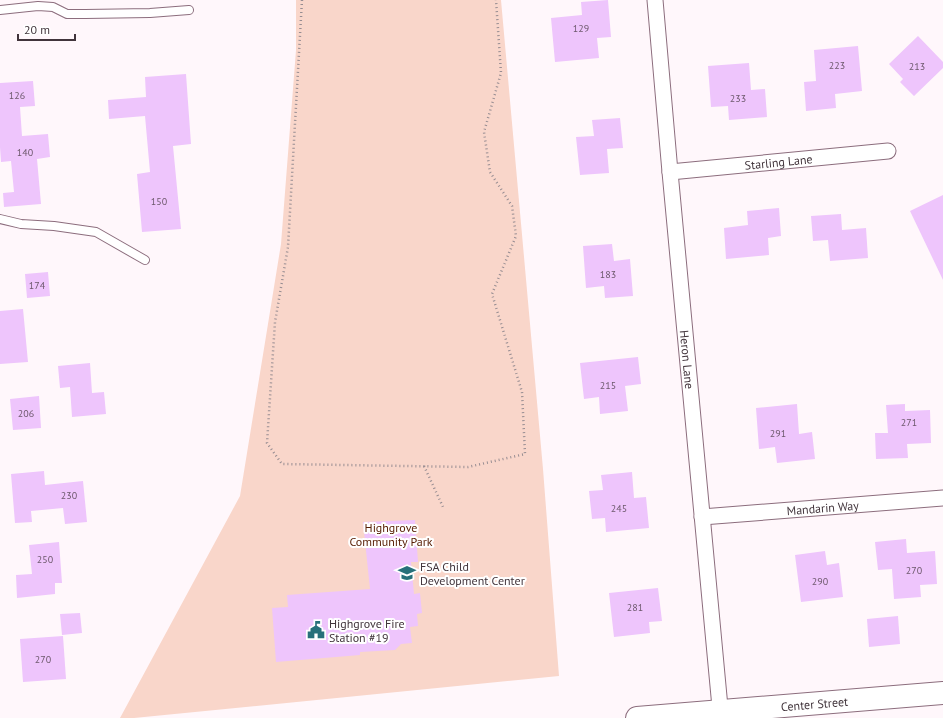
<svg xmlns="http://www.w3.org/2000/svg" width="943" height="718" viewBox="0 0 943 718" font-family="'PT Sans',sans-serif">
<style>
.green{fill:#f9d6ca}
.building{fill:#eec5fc}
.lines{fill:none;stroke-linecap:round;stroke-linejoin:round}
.service-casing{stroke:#8c6d7d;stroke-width:10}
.minor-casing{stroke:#8c6d7d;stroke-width:17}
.secondary-casing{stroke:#8c6d7d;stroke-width:24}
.path{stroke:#978d92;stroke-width:2.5;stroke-dasharray:1 3;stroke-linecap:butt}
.service{stroke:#fff;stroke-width:8}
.minor{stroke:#fff;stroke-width:15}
.secondary{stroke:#fff;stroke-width:22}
.labels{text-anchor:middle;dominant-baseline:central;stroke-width:4;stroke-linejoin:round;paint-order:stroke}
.number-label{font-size:10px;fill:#6c586b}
.street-label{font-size:12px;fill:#41343b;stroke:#fff}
.park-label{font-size:12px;fill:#551b01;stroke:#fff}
.poi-label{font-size:12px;fill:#41343b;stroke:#fff;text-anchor:start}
</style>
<rect width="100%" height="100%" fill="#fff7fb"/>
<!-- green -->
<path class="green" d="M296 0H501L543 469 559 676 134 718H120L240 496 281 244 296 50Z"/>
<!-- building -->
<g class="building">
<path d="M608 0 611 37 597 38 599 58 555 62 551 18 582 15 581 2Z"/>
<path d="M918 36 943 62V68L914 96 900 82 903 79 889 64Z"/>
<path d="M858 46 862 91 835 94 836 108 806 111 804 82 816 81 814 50Z"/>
<path d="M749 63 751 90 765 89 767 117 729 120 728 106 711 107 708 66Z"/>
<path d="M186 74 191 144 173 146 181 229 142 232 137 174 150 172 145 116 109 119 108 100 146 97 145 77Z"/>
<path d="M33 81 35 106 20 107 22 136 48 134 50 157 37 159 41 204 4 207 3 193 14 192 11 161 1 162 0 147V83Z"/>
<path d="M620 118 623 148 607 149 609 173 580 175 576 137 594 136 592 120Z"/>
<path d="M943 195V280L910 211Z"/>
<path d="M779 208 781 236 768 238 769 255 726 259 724 228 748 225 747 211Z"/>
<path d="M841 214 842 230 866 228 868 258 830 261 828 240 813 241 811 216Z"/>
<path d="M612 244 614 261 630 259 633 296 605 298 604 286 586 288 583 246Z"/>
<path d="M48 272 50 296 27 298 25 274Z"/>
<path d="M23 309 28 362 0 364V311Z"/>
<path d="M638 357 641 384 625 386 628 411 600 414 599 397 584 399 580 363Z"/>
<path d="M90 363 92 393 104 392 106 414 72 417 70 387 60 388 58 366Z"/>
<path d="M39 396 41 428 13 430 10 399Z"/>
<path d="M797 404 799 434 812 432 815 459 777 463 775 447 759 449 756 408Z"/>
<path d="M905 404V411L930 410 931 443 907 444 908 458 876 459 875 433H888L886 405Z"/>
<path d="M44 471 45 485 83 481 87 522 65 524 63 508 31 511 32 522 15 523 11 474Z"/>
<path d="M632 472 634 498 646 497 649 528 606 532 605 518 592 519 589 491 603 490 601 475Z"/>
<path d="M415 520 418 562H411L414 594 420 593 422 613 417 614 418 626 410 627 412 643 401 644 395 650 360 652V655L276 662 272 608 288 607 287 595 370 589 363 522Z"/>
<path d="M906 539 907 553 935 551 937 584 920 585 921 597 894 599 892 569 878 570 875 542Z"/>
<path d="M59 542 62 583H55V594L17 598 16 575 32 574 29 545Z"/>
<path d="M825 551 827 565 839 563 843 597 801 602 795 555Z"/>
<path d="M658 588 662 621 649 622 650 633 614 637 609 593Z"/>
<path d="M80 613 82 633 62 635 60 614Z"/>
<path d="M898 616 900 644 869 647 867 619Z"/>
<path d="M63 636 66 679 23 682 20 639Z"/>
</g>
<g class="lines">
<!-- service casing -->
<g class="service-casing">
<g id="service">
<path d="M0 10 38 6 53 7 67 14H85L150 13 189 10"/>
<path d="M0 219 21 224 54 226 96 232 145 260"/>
</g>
</g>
<!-- minor casing -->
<g class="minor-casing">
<g id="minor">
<path id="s1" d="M655 0 670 172 721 718"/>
<path id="s2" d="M670 172 888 151"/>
<path id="s3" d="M702 517 943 498"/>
</g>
</g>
<!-- secondary casing -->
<g class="secondary-casing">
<g id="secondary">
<path id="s4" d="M637 718 943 693"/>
</g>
</g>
<!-- path -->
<g class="path">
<path d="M302 0 288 247 275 322 267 443 282 464 468 467 525 454 522 392 492 294 516 236 512 206 490 172 484 132 501 73 496 0"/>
<path d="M424 466 443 507"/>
</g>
<!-- service -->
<use href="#service" class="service"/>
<!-- minor -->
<use href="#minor" class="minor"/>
<!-- secondary -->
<use href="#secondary" class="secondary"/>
</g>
<!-- icons -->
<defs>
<g id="school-bare" transform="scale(1.38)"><path d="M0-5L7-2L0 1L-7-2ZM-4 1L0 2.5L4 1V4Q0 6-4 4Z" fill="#27707a" stroke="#fff" stroke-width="2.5" paint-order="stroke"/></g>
<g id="civic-bare" transform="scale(1.38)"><path d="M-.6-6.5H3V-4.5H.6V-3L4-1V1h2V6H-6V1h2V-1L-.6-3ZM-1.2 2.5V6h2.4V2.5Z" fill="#27707a" stroke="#fff" stroke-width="2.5" paint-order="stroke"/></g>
</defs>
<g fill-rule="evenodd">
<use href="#school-bare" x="407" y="573"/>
<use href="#civic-bare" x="316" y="630"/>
</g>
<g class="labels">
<!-- number labels -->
<g class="number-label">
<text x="581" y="28">129</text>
<text x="837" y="65">223</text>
<text x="917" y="66">213</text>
<text x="17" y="95">126</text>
<text x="738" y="98">233</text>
<text x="25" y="152">140</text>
<text x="159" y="201">150</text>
<text x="608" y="274">183</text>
<text x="37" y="285">174</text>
<text x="608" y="385">215</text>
<text x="26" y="413">206</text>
<text x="909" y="422">271</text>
<text x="778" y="433">291</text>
<text x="69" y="495">230</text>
<text x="619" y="508">245</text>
<text x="45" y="559">250</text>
<text x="914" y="570">270</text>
<text x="820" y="581">290</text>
<text x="635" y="607">281</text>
<text x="43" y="659">270</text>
</g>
<!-- street labels -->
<g class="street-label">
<text stroke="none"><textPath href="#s2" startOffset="109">Starling Lane</textPath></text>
<text stroke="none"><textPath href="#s1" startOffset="361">Heron Lane</textPath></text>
<text stroke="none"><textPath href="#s3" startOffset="121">Mandarin Way</textPath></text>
<text stroke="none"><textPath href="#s4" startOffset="178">Center Street</textPath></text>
</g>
<!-- park labels -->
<g class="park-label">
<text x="391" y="527">Highgrove<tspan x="391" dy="14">Community Park</tspan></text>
</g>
<!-- poi labels -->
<g class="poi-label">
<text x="420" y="566">FSA Child<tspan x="420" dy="14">Development Center</tspan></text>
<text x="329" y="623">Highgrove Fire<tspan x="329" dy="14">Station #19</tspan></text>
</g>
</g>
<!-- scale -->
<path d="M18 34v6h57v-6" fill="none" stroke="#41343b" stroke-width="2"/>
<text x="24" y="34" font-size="12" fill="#41343b" stroke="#ffffff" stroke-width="3" paint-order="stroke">20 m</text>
</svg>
